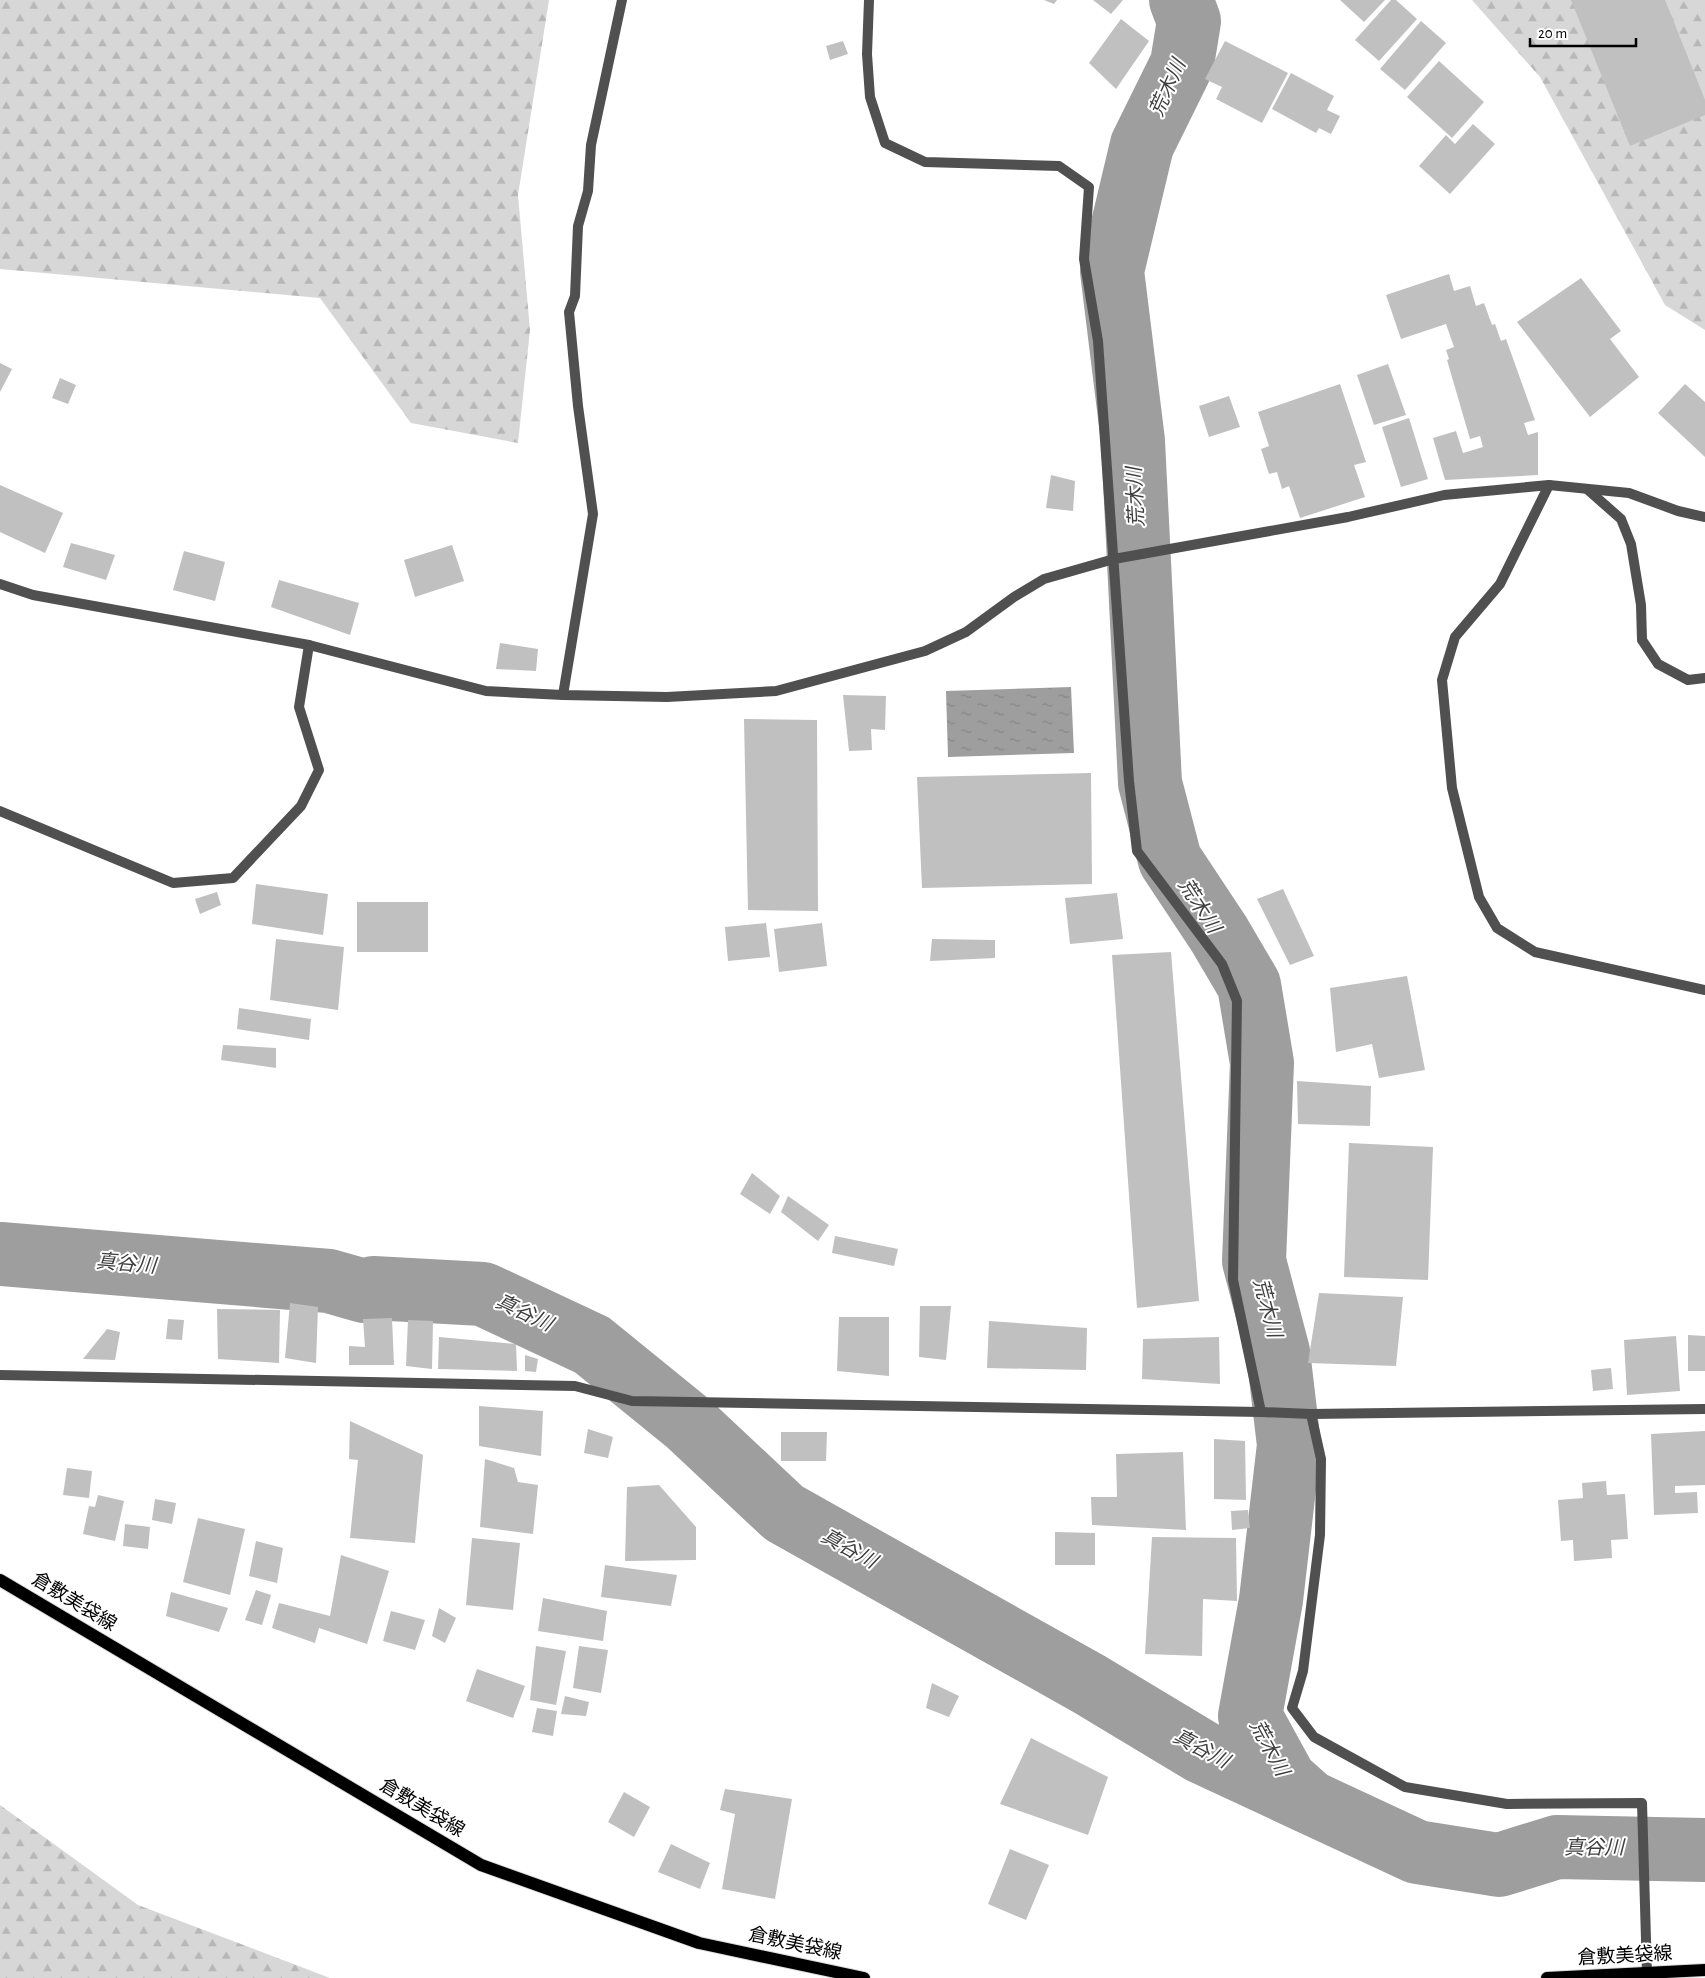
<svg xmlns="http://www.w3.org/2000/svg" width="1705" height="1978" viewBox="0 0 1705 1978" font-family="'Alegreya Sans','Noto Sans JP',sans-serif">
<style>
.forest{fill:url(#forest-firs)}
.water{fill:url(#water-ripples)}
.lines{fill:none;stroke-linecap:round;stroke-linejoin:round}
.river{stroke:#9e9e9e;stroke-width:64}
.building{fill:#c0c0c0}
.primary-casing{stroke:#dbdbdb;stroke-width:14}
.minor{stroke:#505050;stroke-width:10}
.primary{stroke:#000;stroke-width:12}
.labels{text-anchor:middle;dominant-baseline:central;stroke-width:4;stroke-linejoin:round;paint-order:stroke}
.street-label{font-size:19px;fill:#000;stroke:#fff}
.water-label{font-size:20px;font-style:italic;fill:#3f3f3f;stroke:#fff}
</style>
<defs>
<pattern id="forest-firs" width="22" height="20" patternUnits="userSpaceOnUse" patternTransform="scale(1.25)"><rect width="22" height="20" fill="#d7d7d7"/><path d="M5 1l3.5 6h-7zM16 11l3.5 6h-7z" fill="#b7b7b7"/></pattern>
<pattern id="water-ripples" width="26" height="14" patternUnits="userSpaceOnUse" patternTransform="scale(1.25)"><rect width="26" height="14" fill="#9e9e9e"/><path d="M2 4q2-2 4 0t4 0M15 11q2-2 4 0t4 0" fill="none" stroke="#868686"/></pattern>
</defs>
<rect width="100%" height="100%" fill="#fff"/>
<!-- forest -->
<g class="forest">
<path d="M0 0H549L518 195 530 330 518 443 411 423 320 298 0 269Z"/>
<path d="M1472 0H1705V330L1665 305 1540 77Z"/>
<path d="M0 1805 138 1905 330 1978H0Z"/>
</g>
<!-- water -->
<path class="water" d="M1071 687 1074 753 948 757 946 691Z"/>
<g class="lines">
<!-- river -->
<g class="river">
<path d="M1181 0 1189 21 1182 64 1142 145 1112 271 1133 441 1150 783 1170 860 1219 934 1249 985 1262 1063 1254 1261 1278 1352 1289 1445 1271 1600 1250 1716 1285 1780 1305 1798"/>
<path d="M0 1254 329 1281 364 1291 373 1288 483 1294 592 1345 688 1423 784 1513 1089 1684 1202 1752 1417 1852 1499 1865 1557 1847 1705 1850"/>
</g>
</g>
<!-- building -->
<g class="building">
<path d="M1044 0H1057L1054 4Z"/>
<path d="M1093 0H1123L1111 14Z"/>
<path d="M1340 0H1385L1364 22Z"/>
<path d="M1391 0H1396L1417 19 1379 61 1355 40Z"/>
<path d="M1571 0H1665L1705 100V115L1630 146Z"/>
<path d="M1121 19 1149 41 1116 89 1089 63Z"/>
<path d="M1421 21 1446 43 1405 90 1380 69Z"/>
<path d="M843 41 848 54 830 60 826 46Z"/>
<path d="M1225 41 1288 73 1262 123 1216 99 1222 87 1205 79Z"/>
<path d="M1439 61 1484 102 1452 138 1407 97Z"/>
<path d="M1291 73 1334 96 1327 110 1340 116 1331 134 1319 128 1316 133 1272 109Z"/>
<path d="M1473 124 1495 144 1450 194 1419 166 1446 135 1455 144Z"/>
<path d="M1449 274 1454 291 1470 286 1476 306 1484 303 1492 325 1495 324 1501 341 1506 339 1535 420 1524 423 1528 435 1538 432V475L1445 480 1433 438 1456 431 1463 453 1483 447 1480 436 1470 439 1447 360 1449 359 1446 350 1454 347 1446 324 1401 339 1386 295Z"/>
<path d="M1581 278 1621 331 1610 339 1639 377 1590 417 1517 322Z"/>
<path d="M0 363 12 369 0 392Z"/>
<path d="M1388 364 1406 415 1374 425 1357 375Z"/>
<path d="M60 378 76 385 68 404 52 398Z"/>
<path d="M1340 384 1366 462 1354 465 1365 497 1300 518 1289 486 1282 489 1277 472 1269 474 1261 449 1269 446 1258 412Z"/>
<path d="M1685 384 1705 402V457L1658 413Z"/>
<path d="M1229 396 1240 427 1209 437 1199 406Z"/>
<path d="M1409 418 1428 479 1401 487 1382 427Z"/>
<path d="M1051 475 1075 481 1073 511 1046 508Z"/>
<path d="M0 485 63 513 45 553 0 532Z"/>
<path d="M71 543 115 555 106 580 63 567Z"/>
<path d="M452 545 464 581 415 597 404 560Z"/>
<path d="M184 551 225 562 215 601 173 590Z"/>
<path d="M279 580 359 603 350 635 271 607Z"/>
<path d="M500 643 538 649 536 671 496 669Z"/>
<path d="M843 695 886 696 885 730 871 729 872 750 849 751Z"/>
<path d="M744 719 817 720 818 911 748 910Z"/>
<path d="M1091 773 1092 884 922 888 917 777Z"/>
<path d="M256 884 328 894 323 935 252 924Z"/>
<path d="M1283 889 1314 956 1290 965 1257 899Z"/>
<path d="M217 892 221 905 200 914 195 899Z"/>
<path d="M1117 893 1123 939 1070 944 1065 898Z"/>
<rect x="357" y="902" width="71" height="50"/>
<path d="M766 923 770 957 728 961 725 927Z"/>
<path d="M822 923 827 966 779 972 774 929Z"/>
<path d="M276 939 344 947 338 1010 270 1000Z"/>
<path d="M932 939 995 940V958L930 961Z"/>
<path d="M1171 952 1199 1301 1137 1308 1112 955Z"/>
<path d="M1407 976 1425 1070 1379 1078 1372 1044 1336 1052 1330 988Z"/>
<path d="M239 1008 311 1019 309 1040 237 1029Z"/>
<path d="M223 1045 276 1048V1068L221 1060Z"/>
<path d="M1297 1081 1371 1086 1370 1126 1298 1124Z"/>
<path d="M1349 1143 1433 1147 1428 1280 1344 1277Z"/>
<path d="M752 1173 780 1196 770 1214 740 1194Z"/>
<path d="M788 1196 829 1225 818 1241 781 1212Z"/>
<path d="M835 1236 898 1249 894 1266 832 1253Z"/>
<path d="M1319 1293 1403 1297 1396 1366 1308 1363Z"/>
<path d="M290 1303 318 1307 316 1363 285 1358Z"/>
<path d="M920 1306H951L946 1360 919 1357Z"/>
<path d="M217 1309 280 1310 279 1363 218 1359Z"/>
<path d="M839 1317H889V1376L837 1371Z"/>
<path d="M392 1318 394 1365H349V1346L365 1347 363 1319Z"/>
<path d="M168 1319 184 1320 182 1340 166 1339Z"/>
<path d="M408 1320 433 1321 432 1369 406 1366Z"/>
<path d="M989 1321 1087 1328 1086 1370 987 1368Z"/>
<path d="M107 1329 120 1332 115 1360 83 1359Z"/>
<path d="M1688 1335 1705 1336V1371H1688Z"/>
<path d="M1676 1336 1680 1391 1627 1395 1624 1340Z"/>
<path d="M439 1337 516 1344 517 1371 438 1369Z"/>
<path d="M1219 1337 1220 1384 1142 1379 1143 1339Z"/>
<path d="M525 1355 538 1359 536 1372 525 1371Z"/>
<path d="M1611 1368 1613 1389 1593 1391 1591 1370Z"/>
<path d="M479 1406 543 1411 541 1456 479 1446Z"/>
<path d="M350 1421 423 1455 415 1543 350 1538 358 1460 349 1459Z"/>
<path d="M588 1429 613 1437 608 1458 584 1453Z"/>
<path d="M1705 1431V1485L1675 1486V1493L1697 1492 1698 1513 1654 1515 1651 1434Z"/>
<path d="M781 1432H827L826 1461H781Z"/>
<path d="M1214 1439 1245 1441 1246 1500 1214 1499Z"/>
<path d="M1183 1452 1186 1530 1092 1525 1091 1497H1117L1116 1454Z"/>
<path d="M485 1459 514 1468 518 1482 538 1485 533 1534 480 1527Z"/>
<path d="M67 1468 92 1471 89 1498 63 1495Z"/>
<path d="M1606 1481 1607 1495 1625 1494 1628 1539 1611 1540 1612 1558 1574 1561 1573 1540 1561 1541 1558 1500 1583 1498 1582 1483Z"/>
<path d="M659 1485 696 1527V1560L625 1561 627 1487Z"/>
<path d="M98 1495 124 1501 115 1541 83 1534 89 1506 95 1507Z"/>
<path d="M155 1499 176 1503 172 1524 152 1520Z"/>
<path d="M1248 1510 1250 1528 1232 1530 1231 1511Z"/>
<path d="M198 1518 245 1529 230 1595 183 1582Z"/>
<path d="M125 1524 150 1527 148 1549 123 1546Z"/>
<path d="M1055 1532 1095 1533V1565H1055Z"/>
<path d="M1152 1537 1236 1538 1237 1601 1203 1599 1202 1656 1145 1654Z"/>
<path d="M472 1538 520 1543 513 1610 466 1605Z"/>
<path d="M256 1541 283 1548 277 1583 249 1576Z"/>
<path d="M341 1555 389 1571 367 1644 319 1628 315 1643 272 1628 279 1603 330 1616Z"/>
<path d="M605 1565 677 1575 671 1606 601 1597Z"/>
<path d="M256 1590 271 1595 262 1625 245 1620Z"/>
<path d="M171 1592 228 1608 219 1632 166 1616Z"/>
<path d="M543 1598 607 1611 603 1641 538 1631Z"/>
<path d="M439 1608 456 1618 445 1643 432 1636Z"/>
<path d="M391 1611 425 1620 415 1650 383 1641Z"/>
<path d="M536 1646 566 1651 556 1705 530 1700Z"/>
<path d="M579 1646 608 1650 601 1693 573 1688Z"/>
<path d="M477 1669 525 1686 513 1718 466 1701Z"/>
<path d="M932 1683 959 1696 949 1717 926 1708Z"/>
<path d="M565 1696 589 1702 586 1716 561 1714Z"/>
<path d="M537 1708 557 1711 553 1736 532 1732Z"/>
<path d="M1031 1738 1108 1777 1088 1835 1000 1804Z"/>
<path d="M725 1789 792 1799 775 1899 722 1889 735 1814 720 1810Z"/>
<path d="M624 1792 650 1807 634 1837 608 1822Z"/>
<path d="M671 1844 710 1863 700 1889 658 1872Z"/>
<path d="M1010 1849 1049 1865 1026 1920 988 1904Z"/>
</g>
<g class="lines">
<!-- primary casing -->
<g class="primary-casing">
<g id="primary">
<path d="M0 1580 481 1865 699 1943 864 1978"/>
<path d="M1547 1978 1705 1970"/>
</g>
</g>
<!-- minor -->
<g class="minor">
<path d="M869 0 867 54 870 97 885 143 925 162 1059 166 1089 187 1084 259 1098 341 1129 781 1137 851 1222 964 1237 1001 1233 1280 1261 1412"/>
<path d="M1549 485 1500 584 1455 637 1442 680 1452 788 1479 897 1497 928 1535 952 1705 990"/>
<path d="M1587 489 1621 519 1631 544 1641 605 1642 640 1658 664 1688 680 1705 678"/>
<path d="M0 584 33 595 309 645 486 691 563 695 667 697 776 691 925 651 966 632 1014 597 1044 579 1114 559 1348 517 1444 495 1549 485 1629 493 1678 511 1705 517"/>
<path d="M563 695 593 514 578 406 569 312 575 296 578 226 588 191 591 145 622 0"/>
<path d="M0 811 173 883 233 878 301 806 319 770 299 707 309 645"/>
<path d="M0 1375 575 1386 632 1401 1261 1412 1311 1414 1705 1409"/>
<path d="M1311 1414 1321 1459 1320 1535 1303 1671 1292 1708 1314 1737 1405 1787 1507 1804 1642 1803 1647 1974 1652 1977"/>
</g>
<!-- primary -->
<use href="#primary" class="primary"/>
</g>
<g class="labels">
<!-- street labels -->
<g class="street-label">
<text transform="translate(74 1602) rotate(31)">倉敷美袋線</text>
<text transform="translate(422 1808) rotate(31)">倉敷美袋線</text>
<text transform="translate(795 1944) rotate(12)">倉敷美袋線</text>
<text transform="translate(1625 1956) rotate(-3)">倉敷美袋線</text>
</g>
<!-- water labels -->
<g class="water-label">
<text transform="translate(1168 88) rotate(-66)">荒木川</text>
<text transform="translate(1136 497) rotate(-93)">荒木川</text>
<text transform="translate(1199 906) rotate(57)">荒木川</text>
<text transform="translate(126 1264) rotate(5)">真谷川</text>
<text transform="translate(1267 1308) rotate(75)">荒木川</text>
<text transform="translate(524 1313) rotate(25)">真谷川</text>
<text transform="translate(849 1549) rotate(29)">真谷川</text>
<text transform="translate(1269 1748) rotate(62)">荒木川</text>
<text transform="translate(1201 1749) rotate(28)">真谷川</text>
<text x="1594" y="1848">真谷川</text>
</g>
</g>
<!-- scale -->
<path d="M1530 38v8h106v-8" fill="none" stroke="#000000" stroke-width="2.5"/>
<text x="1538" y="38" font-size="15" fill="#000000" stroke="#ffffff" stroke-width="4" paint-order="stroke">20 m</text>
</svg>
